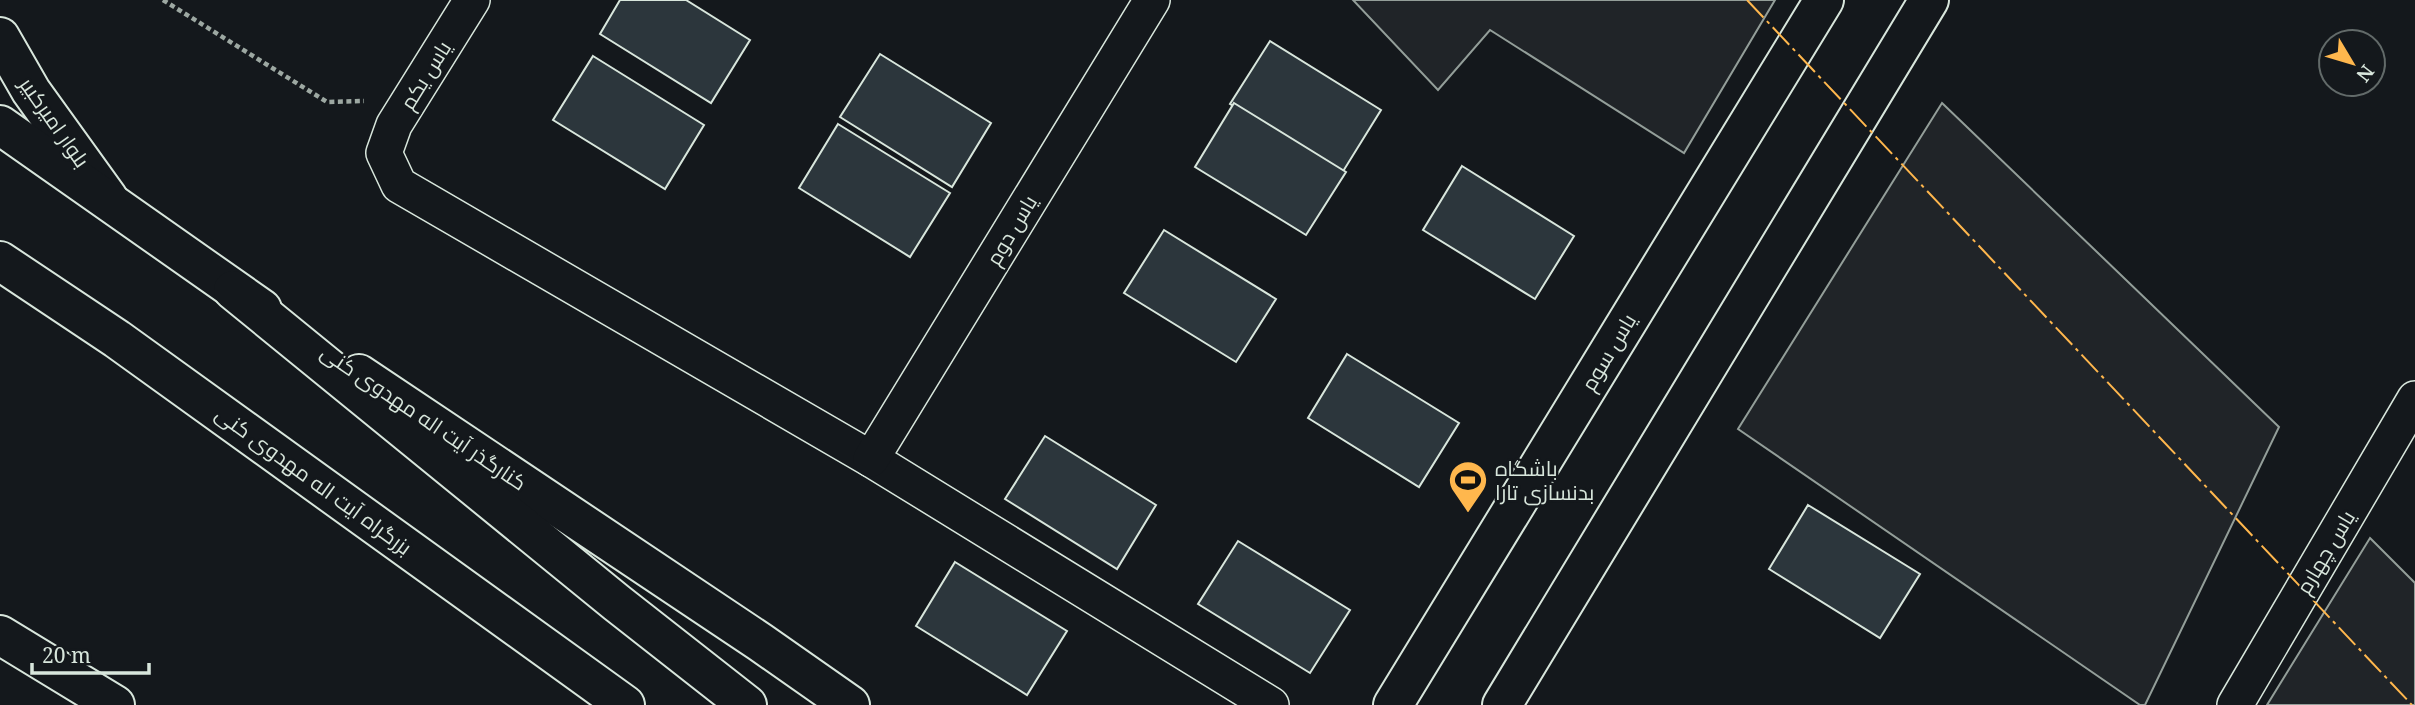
<svg xmlns="http://www.w3.org/2000/svg" width="2415" height="705" viewBox="0 0 2415 705" font-family="'Noto Serif',Cairo,serif">
<style>
.green{fill:#202428;stroke:#939e99;stroke-width:2}
.building{fill:#2c363c;stroke:#d8e6dc;stroke-width:2}
.lines{fill:none;stroke-linecap:round;stroke-linejoin:round}
.street-casing{stroke:#d8e6dc;stroke-width:38}
.secondary-casing{stroke:#d8e6dc;stroke-width:42}
.primary-casing{stroke:#d8e6dc;stroke-width:42}
.highway-casing{stroke:#d8e6dc;stroke-width:42}
.path{stroke:#9da8a2;stroke-width:4.5;stroke-dasharray:5 3.5;stroke-linecap:butt}
.street{stroke:#14181c;stroke-width:35}
.secondary{stroke:#14181c;stroke-width:38}
.primary{stroke:#14181c;stroke-width:38}
.highway{stroke:#14181c;stroke-width:38}
.power{stroke:#ffb74d;stroke-width:2;stroke-dasharray:24 5 3.5 5;stroke-linecap:butt}
.labels{text-anchor:middle;dominant-baseline:central;stroke-width:5;stroke-linejoin:round;paint-order:stroke}
.street-label{font-size:21px;fill:#d8e6dc;stroke:#14181c}
.poi-label{font-size:21px;fill:#d8e6dc;stroke:#14181c;text-anchor:start}
</style>
<rect width="100%" height="100%" fill="#14181c"/>
<!-- green -->
<g class="green">
<path d="M1353 0H1775L1684 153 1490 30 1438 90Z"/>
<path d="M1942 103 2279 427 2145 705H2140L1738 429Z"/>
<path d="M2370 538 2415 583V705H2267Z"/>
</g>
<!-- building -->
<g class="building">
<path d="M620 0H686L750 40 711 103 600 34Z"/>
<path d="M1270 41 1381 110 1342 173 1230 104Z"/>
<path d="M880 54 991 123 952 187 840 117Z"/>
<path d="M593 56 704 125 665 189 553 120Z"/>
<path d="M1234 103 1346 172 1306 235 1195 167Z"/>
<path d="M838 124 950 193 910 257 799 188Z"/>
<path d="M1462 166 1574 236 1535 299 1423 230Z"/>
<path d="M1164 230 1276 299 1236 362 1124 293Z"/>
<path d="M1347 354 1459 423 1419 487 1308 418Z"/>
<path d="M1045 436 1156 505 1117 569 1005 499Z"/>
<path d="M1808 505 1920 574 1880 638 1769 569Z"/>
<path d="M1238 541 1350 610 1310 673 1198 604Z"/>
<path d="M955 562 1067 631 1027 695 916 626Z"/>
</g>
<g class="lines">
<!-- street casing -->
<g class="street-casing">
<g id="street">
<path d="M472 0 394 125 384 153 399 185 871 459 1271 705"/>
<path d="M871 459 1152 0"/>
<path d="M2235 705 2415 399"/>
</g>
</g>
<!-- secondary casing -->
<g class="secondary-casing">
<g id="secondary">
<path d="M0 37 31 91 108 198"/>
<path d="M1393 705 1824 0"/>
<path d="M1502 705 1929 0"/>
</g>
</g>
<!-- primary casing -->
<g class="primary-casing">
<g id="primary">
<path d="M0 125 262 309"/>
<path d="M359 374 760 642 850 705"/>
</g>
</g>
<!-- highway casing -->
<g class="highway-casing">
<g id="highway">
<path d="M0 261 117 339 625 705"/>
<path d="M233 290 617 603 747 705"/>
<path d="M0 635 115 705"/>
</g>
</g>
<!-- path -->
<path class="path" d="M163 0 327 102 364 101"/>
<!-- street -->
<use href="#street" class="street"/>
<!-- secondary -->
<use href="#secondary" class="secondary"/>
<!-- primary -->
<use href="#primary" class="primary"/>
<!-- highway -->
<use href="#highway" class="highway"/>
<!-- power -->
<path class="power" d="M1747 0 2412 705"/>
</g>
<!-- icons -->
<defs>
<g id="stadium-pin" transform="scale(2.0125)"><path d="M0 17L-7.5 6A9.5 9.5 0 1 1 7.5 6Z" fill="#ffb74d" stroke="#14181c"/><path d="M0-5a6.5 5 0 1 0 0 10a6.5 5 0 1 0 0-10ZM-3.5-1.8h7v3.6h-7Z" fill="#111"/></g>
</defs>
<g fill-rule="evenodd">
<use href="#stadium-pin" x="1468" y="480"/>
</g>
<g class="labels">
<!-- street labels -->
<g class="street-label">
<text transform="translate(425 75) rotate(-58)">یاس یکم</text>
<text transform="translate(55 122) rotate(55)">بلوار امیرکبیر</text>
<text transform="translate(1011 230) rotate(-59)">یاس دوم</text>
<text transform="translate(1608 352) rotate(-59)">یاس سوم</text>
<text transform="translate(424 417) rotate(34)">کنارگذر آیت اله مهدوی کنی</text>
<text transform="translate(314 480) rotate(36)">بزرگراه آیت اله مهدوی کنی</text>
<text transform="translate(2325 552) rotate(-59)">یاس چهارم</text>
</g>
<!-- poi labels -->
<g class="poi-label">
<text x="1495" y="468">باشگاه<tspan x="1495" dy="24">بدنسازی تارا</tspan></text>
</g>
</g>
<!-- north arrow -->
<g transform="translate(2352 63) rotate(128)"><circle r="33" fill="#14181c" stroke="#626a69" stroke-width="2"/>
<path d="M0-5L12 26L0 18L-12 26Z" fill="#ffb74d"/>
<text y="-10" font-size="19" font-weight="bold" text-anchor="middle" fill="#d8e6dc">N</text>
</g>
<!-- scale -->
<path d="M32 663v10h117v-10" fill="none" stroke="#d8e6dc" stroke-width="3.5"/>
<text x="42" y="663" font-size="21" fill="#d8e6dc" stroke="#14181c" stroke-width="5" paint-order="stroke">20 m</text>
</svg>
